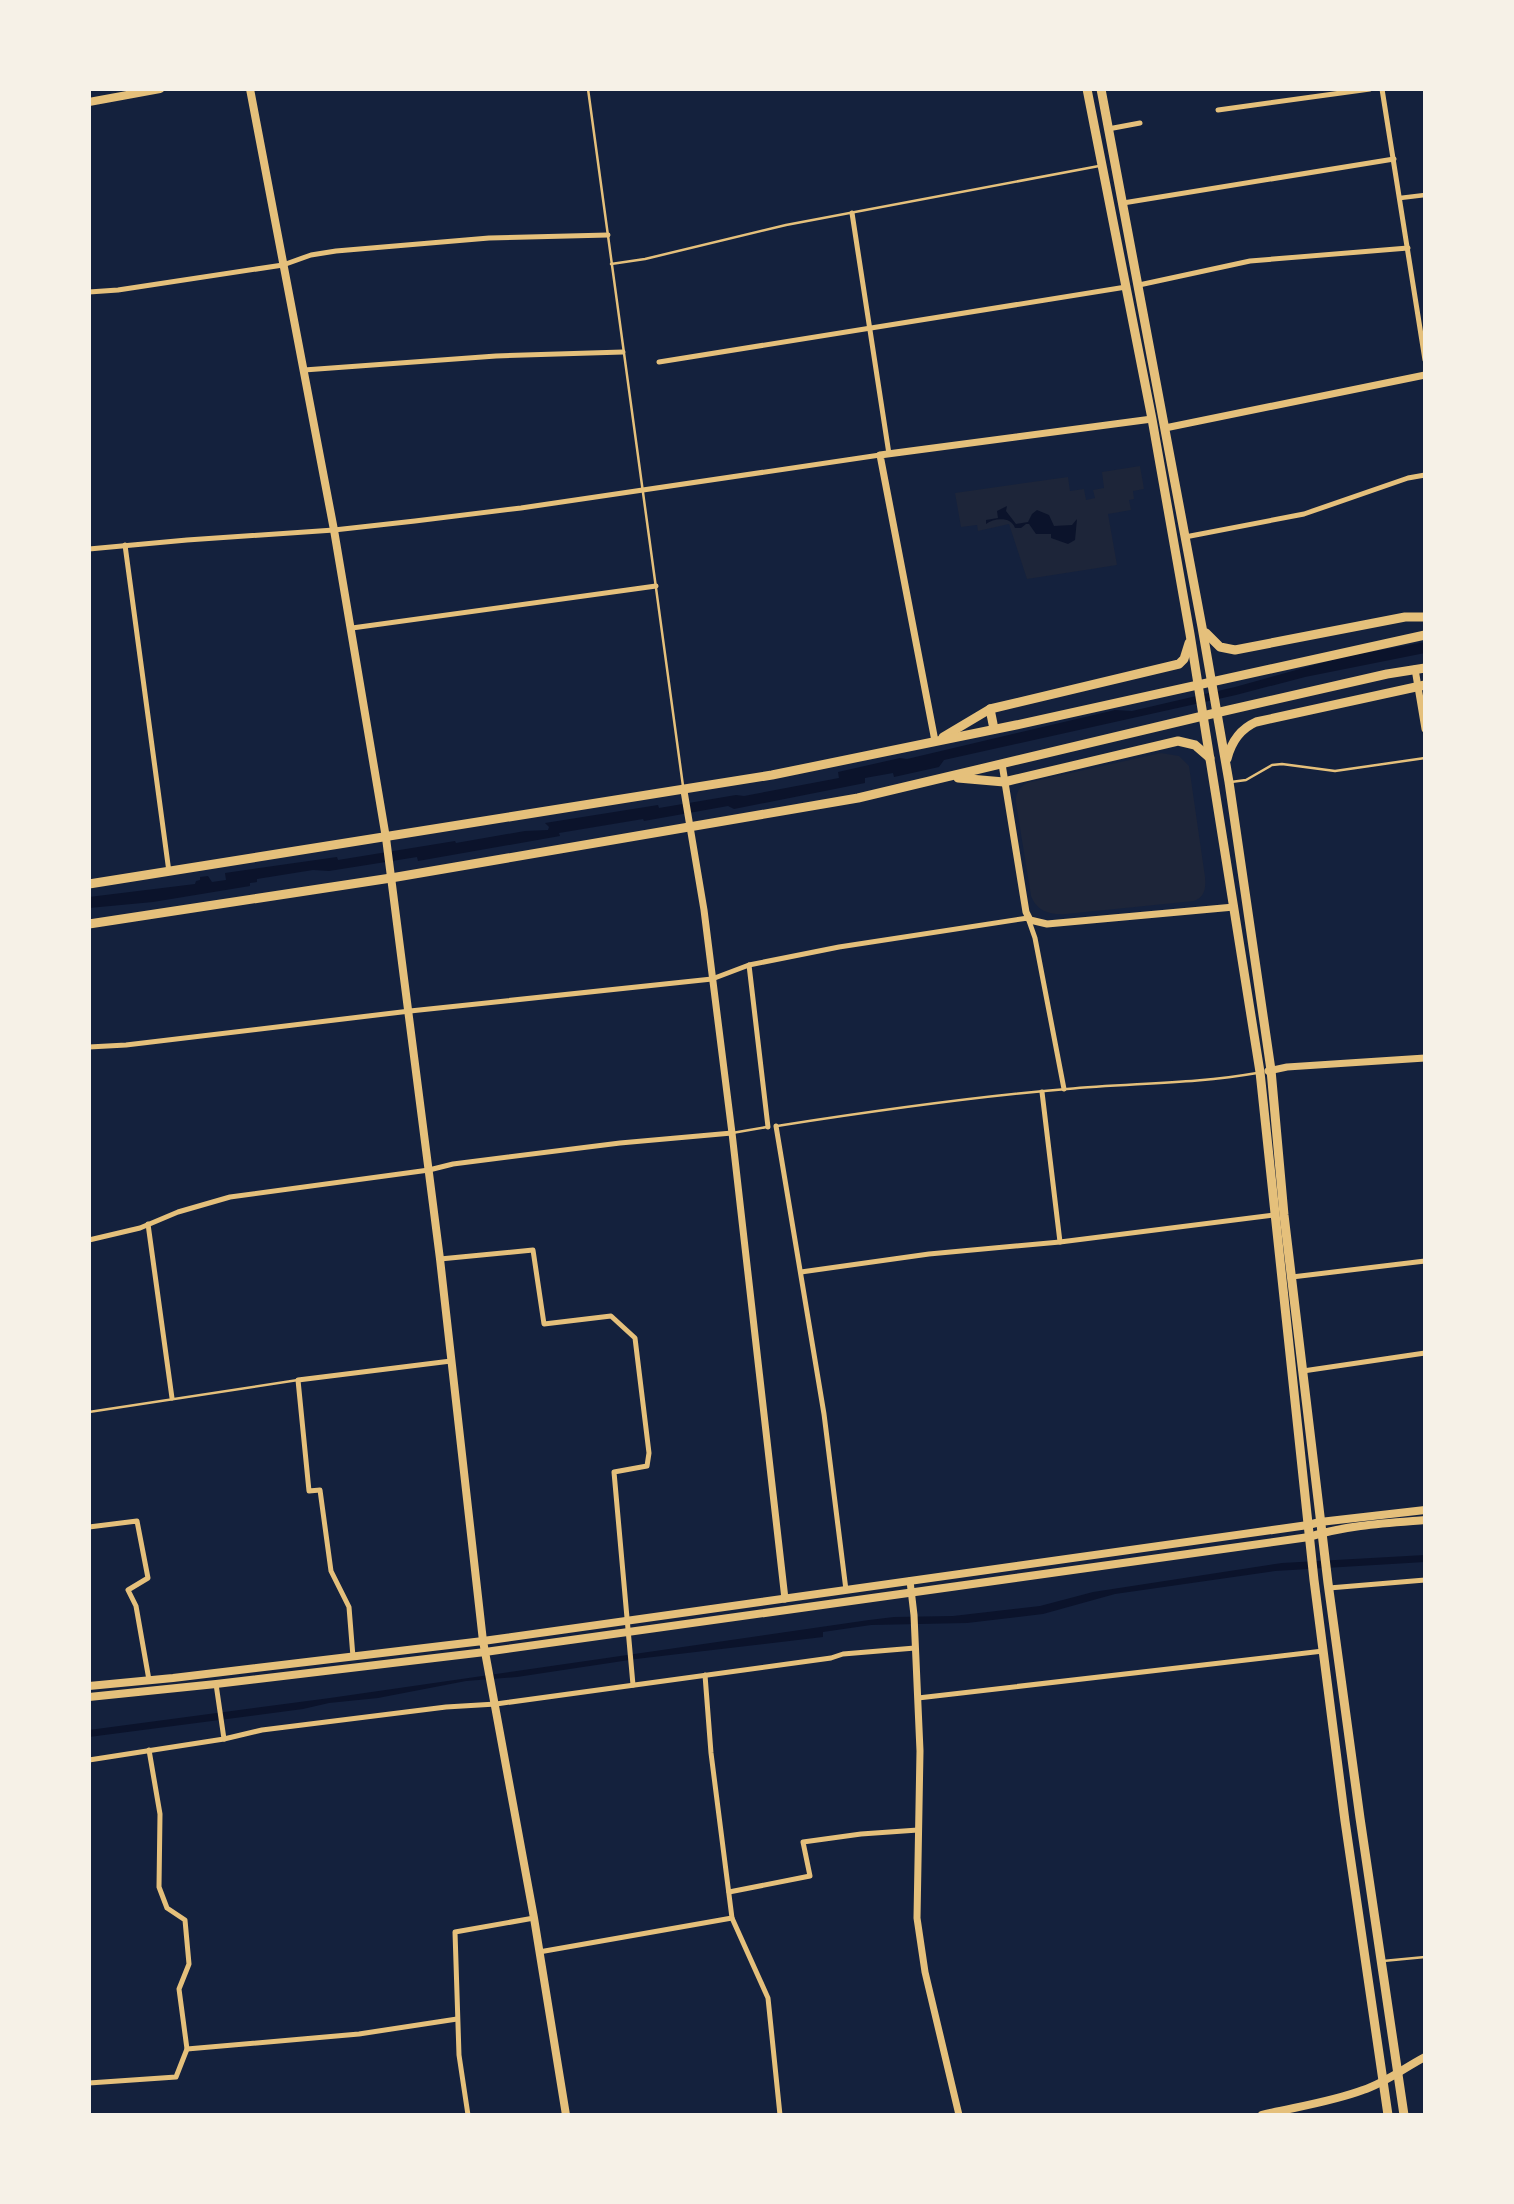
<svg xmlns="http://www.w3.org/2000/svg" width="1514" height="2204" viewBox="0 0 1514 2204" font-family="Spectral,serif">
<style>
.green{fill:#1d2539}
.water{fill:#0b132b}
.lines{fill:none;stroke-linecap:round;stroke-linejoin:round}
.service{stroke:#e5c07b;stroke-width:2.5}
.pedestrian{stroke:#e5c07b;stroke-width:4.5}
.minor{stroke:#e5c07b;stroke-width:5}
.tertiary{stroke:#e5c07b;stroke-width:7}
.secondary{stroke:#e5c07b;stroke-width:8}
.primary{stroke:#e5c07b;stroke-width:9}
</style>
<rect width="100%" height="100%" fill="#14213d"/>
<!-- green -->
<g class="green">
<path d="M1140 466 1144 489 1133 491 1134 499 1129 500 1131 510 1108 514 1117 565 1027 579 1009 524 978 531 977 525 961 527 955 493 1068 477 1070 491 1084 489 1086 500 1095 498 1093 490 1104 488 1102 472Z"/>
<path d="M1161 753 1179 756 1189 766 1205 877C1206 888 1205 897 1194 901L1066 914C1051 915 1037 912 1031 896L1016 803C1015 793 1020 785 1030 782Z"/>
</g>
<!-- water -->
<g class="water">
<path d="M1007 506 1006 511 1016 524 1028 522 1032 514 1037 510 1049 515 1054 526 1072 525 1077 519 1075 540 1068 544 1051 538V534H1036L1029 524H1026L1021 528H1015C1011 516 994 518 986 524V520L998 518 997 511Z"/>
<path d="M1425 642V653L1305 677 1236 695 944 760 939 767 894 777 893 773 865 778V783L734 809 728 806 644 821 643 819 559 833 560 836 418 861 417 857 329 871 313 870 257 879V882L250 883V886L153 902 89 908V897L195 884 196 881 200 880V877L208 876 212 882 226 880 225 873 337 857 338 860 455 841 456 843 525 831 548 830 549 827 545 823 658 805 659 808 736 795 744 796 839 778 838 772 900 758 907 759 1115 710 1132 711 1235 687 1343 657Z"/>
<path d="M1425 1555V1562L1275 1571 1115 1594 1043 1614 967 1623 871 1625 823 1632V1637L636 1659 517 1677 466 1681 378 1698 329 1703 303 1709 89 1737V1730L330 1698 869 1620 894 1617 953 1616 1040 1606 1093 1592 1282 1563Z"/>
</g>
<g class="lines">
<!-- service -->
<g class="service">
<path d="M588 89 683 786"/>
<path d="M611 264 645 259 786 225 1099 166"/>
<path d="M1231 782 1246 780 1272 765 1282 764 1335 771 1425 758"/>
<path d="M777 1126C873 1111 970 1097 1067 1089 1130 1083 1194 1084 1257 1073"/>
<path d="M732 1133 767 1127"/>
<path d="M89 1412 298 1380"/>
<path d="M1383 1961 1425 1957"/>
</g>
<!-- pedestrian -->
<path class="pedestrian" d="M1400 198 1425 195"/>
<!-- minor -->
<g class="minor">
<path d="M1382 89 1425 360"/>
<path d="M1218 110 1370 89"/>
<path d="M1108 129 1140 123"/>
<path d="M1123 203 1394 159"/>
<path d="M852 213 889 454"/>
<path d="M1139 285 1250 261 1408 248"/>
<path d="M89 292 118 290 283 265 311 255 336 251 489 238 608 235"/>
<path d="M659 362 1126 287"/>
<path d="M304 370 496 356 623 352"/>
<path d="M1185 537 1304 514 1408 478 1425 475"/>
<path d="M125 545 169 872"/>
<path d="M89 549 187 540 334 530 415 521 521 508 880 455"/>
<path d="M352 628 656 586"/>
<path d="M749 965 768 1127"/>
<path d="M89 1047 126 1045 410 1011 712 979 749 965 839 947 1028 918 1035 938 1064 1089"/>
<path d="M1042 1092 1060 1242"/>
<path d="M776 1126 824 1414 846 1590"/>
<path d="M148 1224 172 1398"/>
<path d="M89 1240 140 1228 178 1212 230 1197 429 1170 453 1164 620 1143 732 1133"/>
<path d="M440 1259 533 1250 544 1324 611 1316 635 1338 649 1453 647 1466 614 1472 633 1685"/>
<path d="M801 1272 929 1254 1060 1242 1274 1215"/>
<path d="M1292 1277 1425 1261"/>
<path d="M1303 1371 1425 1353"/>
<path d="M89 1527 137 1521 148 1578 128 1590 136 1606 149 1680"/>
<path d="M1329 1588 1425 1580"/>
<path d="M353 1657 349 1607 331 1571 320 1490 309 1491 298 1380 451 1361"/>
<path d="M705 1675 711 1753 732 1918 768 1998 780 2115"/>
<path d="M216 1684 224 1739"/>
<path d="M918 1698 1323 1651"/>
<path d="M89 1760 224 1739 262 1730 446 1707 496 1704 831 1658 843 1654 915 1648"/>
<path d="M729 1892 810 1876 803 1842 861 1834 918 1830"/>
<path d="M539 1952 732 1918"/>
<path d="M187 2049 359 2034 457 2019"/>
<path d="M89 2083 176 2077 187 2049 179 1989 189 1964 185 1920 167 1908 159 1887 160 1814 149 1750"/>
<path d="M468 2115 459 2055 455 1932 534 1918"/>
</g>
<!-- tertiary -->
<g class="tertiary">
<path d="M1165 428 1425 375"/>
<path d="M1415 669 1425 729"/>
<path d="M935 741 880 455 1152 419"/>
<path d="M1002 764 1026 912 1030 920 1047 924 1234 907"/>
<path d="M684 791 704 910 732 1133 785 1599"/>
<path d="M1268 1071 1287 1067 1425 1058"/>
<path d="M910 1581 914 1615 920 1751 917 1918 925 1972 959 2115"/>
</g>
<!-- secondary -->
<g class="secondary">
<path d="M250 89 334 530 386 838 440 1259 483 1641 534 1918 566 2115"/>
<path d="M89 102 160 89"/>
<path d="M89 1686 173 1678 483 1641 1308 1525 1320 1522 1425 1510"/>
<path d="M89 1697 216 1684 485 1652 1309 1537C1346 1525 1387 1523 1425 1520"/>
<path d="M1262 2115C1295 2107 1331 2102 1363 2090 1385 2083 1404 2068 1425 2057"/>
</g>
<!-- primary -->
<g class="primary">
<path d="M1087 89 1152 419 1190 634 1260 1072 1314 1580 1345 1821 1388 2115"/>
<path d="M1101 89 1202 627 1229 782 1271 1070 1284 1215 1328 1583 1360 1818 1404 2115"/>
<path d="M1206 633 1220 647 1235 650 1405 617H1425"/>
<path d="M990 709 994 729"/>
<path d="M943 737 990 709 1179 664 1184 659 1189 643"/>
<path d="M1227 759C1231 743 1240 729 1256 722L1425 685"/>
<path d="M958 778 1004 782 1178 741 1195 745 1210 758"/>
<path d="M89 884 772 775 1016 725 1425 635"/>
<path d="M89 924 391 878 858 798 1207 715 1387 674 1425 668"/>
</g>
</g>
<!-- border -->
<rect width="1514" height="2204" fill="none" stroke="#f6f1e7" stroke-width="182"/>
</svg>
